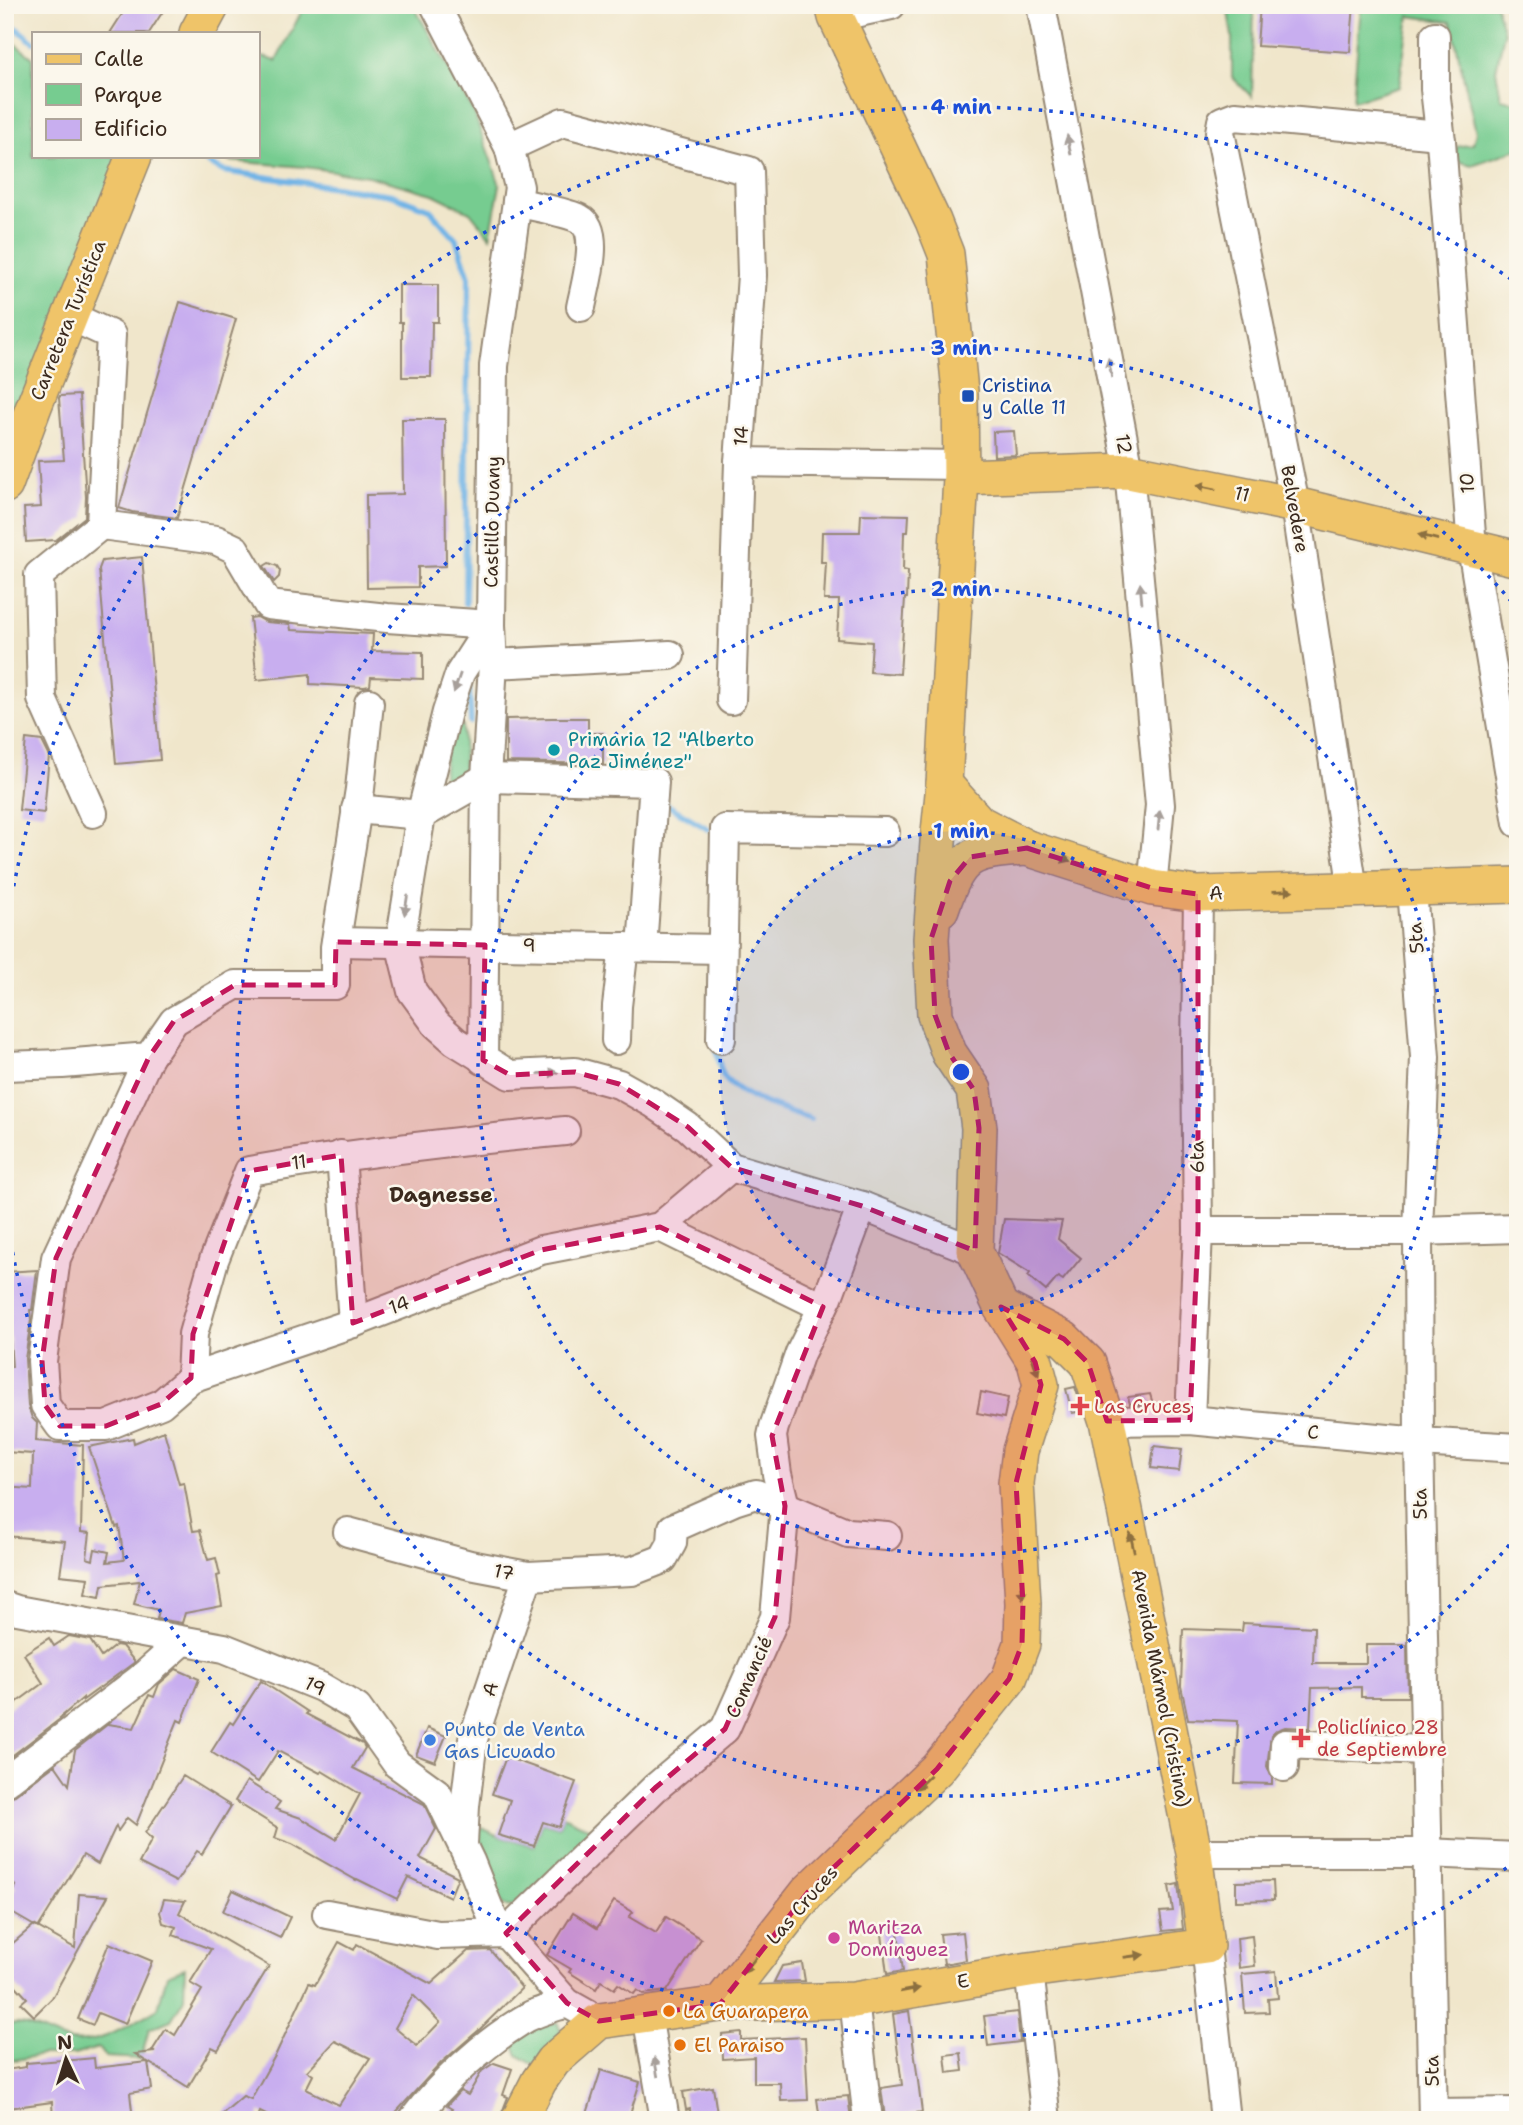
<svg xmlns="http://www.w3.org/2000/svg" width="1523" height="2125" viewBox="0 0 1523 2125" font-family="'Shantell Sans',sans-serif">
<style>
.green{fill:#76cc90;stroke:#587b57;stroke-width:2}
.lines{fill:none;stroke-linecap:round;stroke-linejoin:round}
.stream{stroke:#71b4e6;stroke-width:6}
.building{fill:#c8aeef;fill-rule:evenodd}
.minor-casing{stroke:#968874;stroke-width:32}
.major-casing{stroke:#968874;stroke-width:38}
.minor{stroke:#fff;stroke-width:28}
.major{stroke:#efc469;stroke-width:35}
.oneway{fill:#a79f9a}
.oneway2{fill:#8c6f40}
.marked{fill:#c2185b;fill-opacity:0.2;stroke:#c2185b;stroke-width:5;stroke-dasharray:14 9;stroke-linejoin:round}
.ring{fill:none;stroke:#1d4ed8;stroke-width:3.5;stroke-dasharray:3.5 7}
.transit-dot{fill:#1a4fb4;stroke:#fbf7ec;stroke-width:2.5}
.culture-dot{fill:#0f9aa8;stroke:#fbf7ec;stroke-width:2.5}
.health-dot{fill:#e0444e;stroke:#fbf7ec;stroke-width:2.5}
.shop-dot{fill:#3f7fe0;stroke:#fbf7ec;stroke-width:2.5}
.hotel-dot{fill:#d1479c;stroke:#fbf7ec;stroke-width:2.5}
.food-dot{fill:#e8710a;stroke:#fbf7ec;stroke-width:2.5}
.labels{text-anchor:middle;dominant-baseline:central;stroke-width:5;stroke-linejoin:round;paint-order:stroke}
.street-label{font-size:19px;fill:#3b2a1e;stroke:#fbf7ec}
.transit-label{font-size:19px;fill:#164399;stroke:#fbf7ec;text-anchor:start}
.culture-label{font-size:19px;fill:#0d838f;stroke:#fbf7ec;text-anchor:start}
.health-label{font-size:19px;fill:#be3a42;stroke:#fbf7ec;text-anchor:start}
.shop-label{font-size:19px;fill:#366cbe;stroke:#fbf7ec;text-anchor:start}
.hotel-label{font-size:19px;fill:#b23c85;stroke:#fbf7ec;text-anchor:start}
.food-label{font-size:19px;fill:#c56008;stroke:#fbf7ec;text-anchor:start}
.neighbourhood-label{font-size:21px;font-weight:bold;fill:#3b2a1e;stroke:#fbf7ec}
.centre{fill:#1d4ed8;stroke:#fbf7ec;stroke-width:3.5}
.ring-label{font-size:21px;text-anchor:middle;font-weight:bold;fill:#1d4ed8;stroke:#fbf7ec;stroke-width:5;stroke-linejoin:round;paint-order:stroke}
</style>
<rect width="100%" height="100%" fill="#fbf7ec"/>
<filter id="ink" filterUnits="userSpaceOnUse"><feTurbulence type="fractalNoise" baseFrequency=".0143" numOctaves="2"/><feDisplacementMap in="SourceGraphic" scale="14" xChannelSelector="R" yChannelSelector="G"/><feConvolveMatrix kernelMatrix="1 2 1 2 8 2 1 2 1" color-interpolation-filters="sRGB"/></filter>
<filter id="wash" filterUnits="userSpaceOnUse"><feTurbulence type="fractalNoise" baseFrequency=".00686" numOctaves="4" result="noise"/><feDisplacementMap in="SourceGraphic" scale="28" xChannelSelector="R" yChannelSelector="G"/><feGaussianBlur stdDeviation="1.57" result="paint"/><feColorMatrix in="noise" values="0 0 0 0 0 0 0 0 0 0 0 0 0 0 0 0 0 1.4 0 .05"/><feComposite in="paint" operator="in"/></filter>
<g filter="url(#wash)">
<rect width="100%" height="100%" fill="#f0e6cb"/>
<!-- green -->
<g class="green">
<path d="M305 5H413L474 113 500 185 490 237 470 212 433 194 368 176 305 167 229 161 220 156H257V55L276 61Z"/>
<path d="M1227 5H1254L1252 97 1232 77V36Z"/>
<path d="M1361 5H1496L1504 33 1496 70 1501 99 1518 103V149L1472 165 1456 161V147L1473 144 1476 132 1451 22 1409 16 1399 87 1353 101Z"/>
<path d="M5 36 33 58V156H122L5 445Z"/>
<path d="M448 726H463L464 786 442 787Z"/>
<path d="M563 1816 598 1832 512 1907 505 1906 498 1900 476 1850V1833L479 1827 498 1835 534 1846 543 1822 559 1827Z"/>
<path d="M185 1968 184 1999 171 2020 149 2029 141 2059 105 2057 98 2048 74 2055H41L5 2062V2026C26 2019 43 2033 62 2039 96 2050 130 2024 158 2008L167 1975Z"/>
<path d="M557 2022 564 2039 536 2066 518 2055 512 2040 530 2031Z"/>
</g>
<g class="lines">
<!-- stream -->
<g class="stream">
<path d="M5 19 33 42"/>
<path d="M196 156 223 171 392 195 429 209 456 239 469 277 465 603"/>
<path d="M469 686 471 722"/>
<path d="M664 803 708 829"/>
<path d="M716 1046C717 1054 719 1065 722 1073 732 1096 789 1112 811 1119"/>
</g>
</g>
<g id="blocks">
<!-- building -->
<g class="building">
<path d="M128 5H167L149 33H110Z"/>
<path d="M1260 5H1354L1350 52 1257 46Z"/>
<path d="M399 285H438V322H432L431 377H402V322H399Z"/>
<path d="M180 302 236 319 177 518 132 512 119 508Z"/>
<path d="M79 395 86 497 85 517 56 540 26 542 24 508 41 507 38 461 64 460 59 398 60 396Z"/>
<path d="M402 419H445L446 566 418 567V587L367 588 366 495 403 494Z"/>
<path d="M1014 431 1016 455 994 456 993 432Z"/>
<path d="M861 514 909 515 908 532H904L903 570 908 571 907 598H905L900 674 870 672 872 642 837 639 839 600H824L826 562H821L822 532H860Z"/>
<path d="M142 557 160 760 116 764 99 569 102 561Z"/>
<path d="M269 563 277 566 280 571 279 577 274 582 264 566Z"/>
<path d="M257 617 266 622 290 624 291 630 373 634 372 651 423 652V679L371 677 370 686 364 687 310 684V674L257 680 250 618Z"/>
<path d="M552 718H588V733H603V764L506 762V719Z"/>
<path d="M26 739 42 741 49 755 44 813 19 810Z"/>
<path d="M1004 1219 1062 1221 1058 1239 1081 1258 1063 1280 1058 1277 1046 1291 1028 1276 1030 1273 998 1253Z"/>
<path d="M37 1270 32 1310H30L31 1320 25 1359 28 1406 32 1418 37 1423 36 1441 83 1445 81 1532 90 1533 87 1558 93 1560 95 1549 109 1552 107 1562 124 1560 119 1526 116 1527 89 1447 133 1438 134 1443 164 1431 179 1484 184 1483 193 1531 200 1530 208 1560 216 1558 220 1575 217 1576 222 1606 185 1613 182 1623 157 1619 159 1610 134 1604 140 1581 102 1585 100 1597 85 1594 88 1578 60 1575 65 1541 5 1536V1487L32 1489 33 1454 5 1452V1367H12L9 1326H5V1272Z"/>
<path d="M1075 1387 1083 1411 1072 1413 1066 1389Z"/>
<path d="M981 1392 1008 1398 1004 1418 977 1413Z"/>
<path d="M1150 1394 1153 1404H1130L1128 1397Z"/>
<path d="M1154 1446 1182 1449 1179 1471 1151 1468Z"/>
<path d="M1243 1623 1314 1627 1313 1663H1366V1645H1407L1408 1697H1361V1687L1312 1688 1310 1728 1285 1727 1277 1730 1271 1736 1267 1766 1272 1778V1784L1235 1783 1238 1721 1188 1719 1181 1686 1183 1629 1242 1631Z"/>
<path d="M69 1636 90 1640 101 1657 116 1645 122 1646 135 1662 83 1700V1698L61 1717H62L60 1719 5 1761V1711L43 1683 24 1654 49 1638 54 1646Z"/>
<path d="M176 1669 199 1679 182 1722 178 1720 136 1825 127 1818 118 1831 116 1826 98 1864 83 1855 38 1928 5 1909V1906L16 1886 5 1879V1798L15 1795 55 1765 69 1785 75 1750 108 1724 134 1728 149 1695 154 1697 159 1684Z"/>
<path d="M261 1681 308 1712 306 1714 363 1744 365 1748 353 1768 424 1804 436 1829 420 1858 458 1877 450 1897 408 1877 397 1899 357 1879 356 1880 292 1844 275 1838 278 1828 235 1801 247 1781 280 1802 275 1809 301 1818 336 1839 360 1794 322 1771 320 1773 278 1751 258 1782 211 1752 230 1722 233 1724Z"/>
<path d="M427 1728 446 1736 435 1762 416 1755Z"/>
<path d="M506 1757 576 1782 559 1827 543 1822 534 1846 498 1835 510 1800 492 1794Z"/>
<path d="M183 1776 231 1806 202 1854 197 1851 176 1882 139 1863 152 1839 145 1833Z"/>
<path d="M1273 1881 1274 1900 1236 1901V1882Z"/>
<path d="M1178 1884 1183 1929 1163 1931 1160 1912 1173 1911 1169 1886Z"/>
<path d="M233 1890 290 1917 280 1938 223 1911Z"/>
<path d="M79 1894 108 1896 52 1998 34 2016 21 2003 27 1998 5 1974V1950L34 1925 75 1948Z"/>
<path d="M164 1899 185 1901 179 1913 269 1966 218 2050 212 2047 188 2087 148 2062 152 2089 130 2093 133 2120H53L52 2102 8 2108 5 2070 26 2067V2063L62 2060 63 2061 94 2058 95 2068 147 2062 135 2054 155 2052 152 2051 166 2029 175 2035 202 1990 190 1983 211 1949 173 1935 176 1927 163 1923 160 1912Z"/>
<path d="M614 1901 633 1912 629 1917 656 1933 666 1917 701 1939 667 1991 643 1994 637 1990 634 1994 618 1984 614 1989 601 1981 596 1989 569 1972 571 1969 547 1955 573 1913 597 1928Z"/>
<path d="M897 1924 903 1971 887 1974 881 1926Z"/>
<path d="M963 1932 966 1960 944 1964 940 1934Z"/>
<path d="M1252 1936 1255 1966 1239 1968 1237 1938Z"/>
<path d="M339 1942 354 1950 357 1944 431 1984 468 1951 490 1950 522 1988 479 2030 441 2063 389 2120H276L260 2112 257 2120H215L243 2096 251 2099 276 2054 309 1983 315 1985ZM413 1995 440 2022 417 2046 395 2028ZM335 2041 370 2058 339 2105 306 2089 313 2075 307 2071Z"/>
<path d="M109 1943 152 1961 125 2024 98 2013 93 2025 78 2019Z"/>
<path d="M802 1963 805 1981 774 1982 782 1966Z"/>
<path d="M1276 1971 1278 1998 1268 1999 1269 2012 1245 2013 1242 1974Z"/>
<path d="M909 2011 922 2112 885 2118 881 2088 902 2085 893 2014Z"/>
<path d="M1017 2012 1020 2042 988 2046 984 2016Z"/>
<path d="M741 2032V2040L805 2037 808 2100 781 2101 780 2083H754V2057L723 2059 722 2034Z"/>
<path d="M961 2053 963 2071 947 2073 945 2055Z"/>
<path d="M494 2063 512 2069 503 2095 508 2097 499 2120H443L452 2109 447 2106 449 2103 460 2091 468 2095 482 2071Z"/>
<path d="M601 2070 640 2082 628 2120H585Z"/>
<path d="M713 2087 718 2120H691L690 2109 686 2110 683 2092Z"/>
<path d="M848 2096 851 2120H820L817 2099Z"/>
</g>
</g>
</g>
<g filter="url(#ink)">
<use href="#blocks" fill-opacity="0" stroke="#968874" stroke-width="2"/>
<g class="lines">
<!-- minor casing -->
<g class="minor-casing">
<g id="minor">
<path d="M435 5 509 147 519 187 494 366 491 625 493 664 486 778 483 1060"/>
<path d="M1041 5 1129 471 1160 805 1152 888"/>
<path d="M836 17 891 5"/>
<path d="M1435 36V89L1441 141 1472 548 1518 823"/>
<path d="M509 147 563 122 749 171 752 275 739 462 731 700"/>
<path d="M517 202C531 206 570 213 580 219 602 231 585 286 581 307"/>
<path d="M70 316 111 335 101 525 216 540 235 549 268 605 387 618 491 625 460 673 447 712 421 815 400 943 412 991 436 1024 455 1041 510 1075 575 1072 619 1084 653 1103 688 1127 731 1167 862 1206 975 1251"/>
<path d="M739 462 961 465"/>
<path d="M493 664 670 655"/>
<path d="M356 809 421 815 486 778 654 782 642 947"/>
<path d="M93 813 42 699 39 575 101 525"/>
<path d="M1412 889 1425 1057 1418 1231 1419 1442 1433 2120"/>
<path d="M1353 890 1295 505 1220 132 1222 121 1235 116 1429 134 1435 136 1441 141"/>
<path d="M336 942 722 949"/>
<path d="M721 1039 725 829 885 832"/>
<path d="M616 1040 617 1006 624 947"/>
<path d="M149 1057 56 1258 42 1361 45 1405 60 1426H106L161 1404 191 1378 353 1323 541 1250 660 1227 731 1167"/>
<path d="M5 1066 62 1064 149 1057 174 1021 235 985H335V947L360 789 369 703"/>
<path d="M341 1155 353 1323"/>
<path d="M660 1227 823 1307"/>
<path d="M1198 1231H1418L1518 1228"/>
<path d="M191 1378 193 1334 214 1260 249 1171C354 1153 459 1141 565 1131"/>
<path d="M1190 1420 1198 1231 1196 1051 1198 894"/>
<path d="M1107 1421 1190 1420 1419 1442 1518 1448"/>
<path d="M348 1532 470 1565 528 1576 632 1571 663 1559 672 1543 673 1528 734 1501 756 1494 848 1533 887 1536"/>
<path d="M5 1606 17 1610 224 1648 321 1687 357 1708 397 1764 437 1793 470 1861 493 1919 567 2003 599 2021"/>
<path d="M1284 1767 1285 1744 1424 1750"/>
<path d="M5 1782 139 1680 183 1641"/>
<path d="M463 1844 465 1806 473 1739 528 1576"/>
<path d="M1194 1853H1426L1518 1857"/>
<path d="M327 1914 438 1935 506 1933 655 1788 725 1729 775 1617 785 1506 777 1474 772 1436 774 1427 800 1353 828 1297 862 1206"/>
<path d="M1206 1946 1225 2120"/>
<path d="M1029 1970 1046 2120"/>
<path d="M854 2000 868 2120"/>
<path d="M647 2015 665 2120"/>
<path d="M1433 2113 1518 2112"/>
<path d="M413 2120C442 2082 481 2046 521 2021 534 2012 552 2008 567 2003"/>
</g>
</g>
<!-- major casing -->
<g class="major-casing">
<g id="major">
<path d="M197 33 212 5"/>
<path d="M961 477 1129 471 1295 505 1518 559"/>
<path d="M5 485 34 406 134 156"/>
<path d="M944 784 979 823 1027 848 1152 888 1198 894 1518 885"/>
<path d="M941 909C960 853 971 851 1027 848"/>
<path d="M720 2004 808 1892 937 1769 1009 1679 1022 1644 1023 1603 1016 1483 1020 1451 1041 1385 1035 1362 1001 1307 975 1251 979 1128 974 1090 949 1053 935 1015 931 939 938 842 944 784 961 477 960 391 946 254 933 221 836 17 833 5"/>
<path d="M519 2120 539 2081 553 2061 599 2021 720 2004 854 2000 1029 1970 1206 1946 1194 1853 1107 1421 1088 1363 1064 1339 1001 1307"/>
</g>
</g>
<!-- minor -->
<use href="#minor" class="minor"/>
<!-- major -->
<use href="#major" class="major"/>
</g>
<!-- one-way arrows -->
<defs><path id="oneway-solid" d="M-6-.8H1V-3.2L6.5 0L1 3.2V.8H-6Z" transform="scale(1.75)"/></defs>
<g class="oneway">
<use href="#oneway-solid" transform="translate(1069 145) rotate(-101)"/>
<use href="#oneway-solid" transform="translate(1110 368) rotate(-100)"/>
<use href="#oneway-solid" transform="translate(1141 593) rotate(-95)"/>
<use href="#oneway-solid" transform="translate(457 683) rotate(109)"/>
<use href="#oneway-solid" transform="translate(1159 820) rotate(-84)"/>
<use href="#oneway-solid" transform="translate(406 905) rotate(99)"/>
<use href="#oneway-solid" transform="translate(548 1073) rotate(-3)"/>
<use href="#oneway-solid" transform="translate(656 2067) rotate(-100)"/>
</g>
<g class="oneway2">
<use href="#oneway-solid" transform="translate(1206 487) rotate(-168)"/>
<use href="#oneway-solid" transform="translate(1428 537) rotate(-166)"/>
<use href="#oneway-solid" transform="translate(1061 858) rotate(18)"/>
<use href="#oneway-solid" transform="translate(1283 891) rotate(-2)"/>
<use href="#oneway-solid" transform="translate(1035 1366) rotate(70)"/>
<use href="#oneway-solid" transform="translate(1132 1542) rotate(-102)"/>
<use href="#oneway-solid" transform="translate(1022 1589) rotate(87)"/>
<use href="#oneway-solid" transform="translate(923 1782) rotate(136)"/>
<use href="#oneway-solid" transform="translate(1134 1956) rotate(-8)"/>
<use href="#oneway-solid" transform="translate(750 1965) rotate(128)"/>
<use href="#oneway-solid" transform="translate(910 1990) rotate(-10)"/>
</g>
</g>
<!-- marked area -->
<path class="marked" d="M1027 848 1152 888 1198 894V1231L1190 1420 1107 1421 1088 1363 1064 1339 1001 1307 1035 1362 1041 1385 1016 1483 1023 1603 1022 1644 1009 1679 937 1769 808 1892 720 2004 599 2021 567 2003 506 1933 655 1788 725 1729 775 1617 785 1506 772 1436 823 1307 660 1227 541 1250 353 1323 341 1155 249 1171 193 1334 191 1378 161 1404 106 1426H60L45 1405 42 1361 56 1258 149 1057 174 1021 235 985H335L336 942 485 945 483 1060 510 1075 575 1072 619 1084 688 1127 731 1167 862 1206 975 1251 979 1128 974 1090 949 1053 935 1015 931 939 950 881 970 857Z"/>
<!-- distance rings -->
<circle cx="961" cy="1072" r="241" fill="#1d4ed8" fill-opacity=".12"/>
<g class="ring">
<circle cx="961" cy="1072" r="241"/>
<circle cx="961" cy="1072" r="483"/>
<path d="M1516 1537A724 724 0 1 1 1516 607"/>
<path d="M1515 1862A965 965 0 0 1 5 1206M5 938A965 965 0 0 1 1515 282"/>
</g>
<!-- markers -->
<rect class="transit-dot" x="961" y="389" width="14" height="14" rx="3.5"/>
<circle class="culture-dot" cx="554" cy="750" r="7"/>
<g class="health-dot">
<path d="M1076.5 1395.5h7v7h7v7h-7v7h-7v-7h-7v-7h7z"/>
<path d="M1297.5 1727.5h7v7h7v7h-7v7h-7v-7h-7v-7h7z"/>
</g>
<circle class="shop-dot" cx="430" cy="1740" r="7"/>
<circle class="hotel-dot" cx="834" cy="1938" r="7"/>
<g class="food-dot">
<circle cx="669" cy="2011" r="7"/>
<circle cx="680" cy="2045" r="7"/>
</g>
<g class="labels">
<!-- street labels -->
<g class="street-label">
<text transform="translate(68 320) rotate(-68)">Carretera Turística</text>
<text transform="translate(741 436) rotate(-86)">14</text>
<text transform="translate(1124 444) rotate(80)">12</text>
<text transform="translate(1467 483) rotate(-94)">10</text>
<text transform="translate(1242 494) rotate(12)">11</text>
<text transform="translate(1295 509) rotate(80)">Belvedere</text>
<text transform="translate(492 522) rotate(-89)">Castillo Duany</text>
<text transform="translate(1216 893) rotate(-2)">A</text>
<text transform="translate(1416 938) rotate(-95)">5ta</text>
<text transform="translate(529 945) rotate(1)">9</text>
<text transform="translate(1197 1157) rotate(-91)">6ta</text>
<text transform="translate(299 1162) rotate(-10)">11</text>
<text transform="translate(399 1305) rotate(-21)">14</text>
<text transform="translate(1313 1432) rotate(5)">C</text>
<text transform="translate(1420 1504) rotate(-91)">5ta</text>
<text transform="translate(504 1572) rotate(11)">17</text>
<text transform="translate(749 1677) rotate(-66)">Comancié</text>
<text transform="translate(315 1686) rotate(25)">19</text>
<text transform="translate(1161 1688) rotate(79)">Avenida Mármol (Cristina)</text>
<text transform="translate(490 1689) rotate(-71)">A</text>
<text transform="translate(802 1905) rotate(-49)">Las Cruces</text>
<text transform="translate(963 1981) rotate(-10)">E</text>
<text transform="translate(1432 2071) rotate(-91)">5ta</text>
</g>
<!-- transit labels -->
<g class="transit-label">
<text x="982" y="385">Cristina<tspan x="982" dy="22">y Calle 11</tspan></text>
</g>
<!-- culture labels -->
<g class="culture-label">
<text x="568" y="739">Primaria 12 "Alberto<tspan x="568" dy="22">Paz Jiménez"</tspan></text>
</g>
<!-- health labels -->
<g class="health-label">
<text x="1094" y="1406">Las Cruces</text>
<text x="1317" y="1727">Policlínico 28<tspan x="1317" dy="22">de Septiembre</tspan></text>
</g>
<!-- shop labels -->
<g class="shop-label">
<text x="444" y="1729">Punto de Venta<tspan x="444" dy="22">Gas Licuado</tspan></text>
</g>
<!-- hotel labels -->
<g class="hotel-label">
<text x="848" y="1927">Maritza<tspan x="848" dy="22">Domínguez</tspan></text>
</g>
<!-- food labels -->
<g class="food-label">
<text x="683" y="2011">La Guarapera</text>
<text x="694" y="2045">El Paraiso</text>
</g>
<!-- neighbourhood labels -->
<g class="neighbourhood-label">
<text x="441" y="1195">Dagnesse</text>
</g>
</g>
<circle cx="961" cy="1072" r="10" class="centre"/>
<g class="ring-label">
<text x="961" y="114">4 min</text>
<text x="961" y="355">3 min</text>
<text x="961" y="596">2 min</text>
<text x="961" y="838">1 min</text>
</g>
<!-- margin -->
<rect width="1523" height="2125" fill="none" stroke="#fbf7ec" stroke-width="28"/>
<!-- legend -->
<rect x="32" y="32" width="228" height="126" fill="#fbf7ec" stroke="#aea59a" stroke-width="2"/>
<rect x="46" y="54" width="35" height="10" fill="#efc469" stroke="#aea59a" stroke-width="2"/>
<text x="94" y="66" font-size="21" fill="#3b2a1e">Calle</text>
<rect x="46" y="84" width="35" height="21" fill="#76cc90" stroke="#aea59a" stroke-width="2"/>
<text x="94" y="102" font-size="21" fill="#3b2a1e">Parque</text>
<rect x="46" y="119" width="35" height="21" fill="#c8aeef" stroke="#aea59a" stroke-width="2"/>
<text x="94" y="136" font-size="21" fill="#3b2a1e">Edificio</text>
<!-- north arrow -->
<g transform="translate(66 2059) rotate(356)" stroke="#fbf7ec" stroke-width="5" paint-order="stroke">
<path d="M0-5L12 26L0 18L-12 26Z" fill="#3b2a1e"/>
<text y="-10" font-size="19" font-weight="bold" text-anchor="middle" fill="#3b2a1e">N</text>
</g>
</svg>
